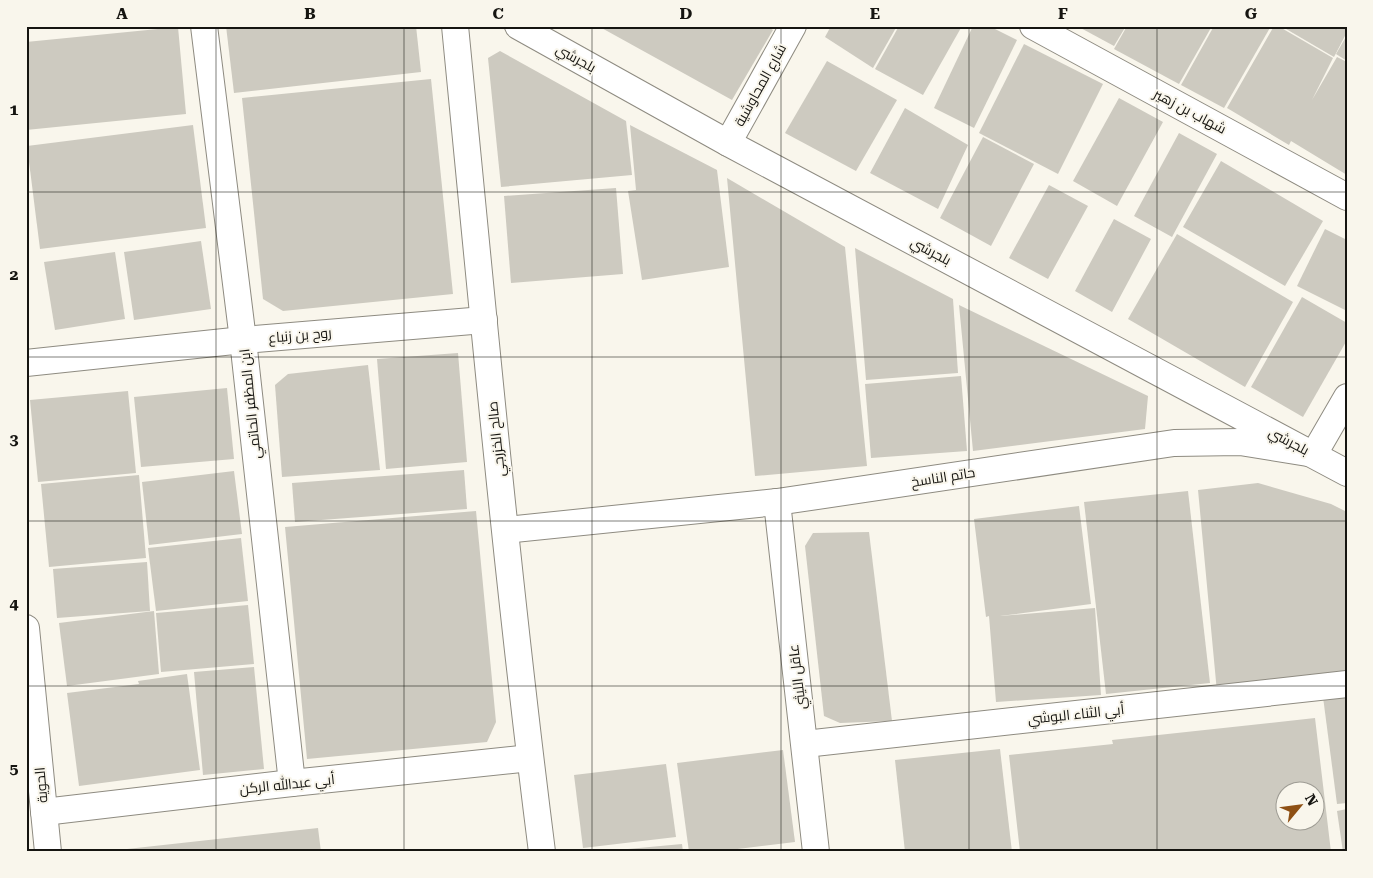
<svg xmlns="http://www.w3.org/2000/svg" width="1373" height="878" viewBox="0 0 1373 878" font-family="'Roboto Serif',Cairo,serif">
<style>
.building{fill:#cdcac0;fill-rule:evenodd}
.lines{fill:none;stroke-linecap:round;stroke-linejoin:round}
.minor-casing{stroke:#8e8b81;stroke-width:28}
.minor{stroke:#fff;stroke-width:26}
.grid{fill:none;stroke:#161511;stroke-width:1;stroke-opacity:0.55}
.labels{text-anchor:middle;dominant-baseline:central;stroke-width:4;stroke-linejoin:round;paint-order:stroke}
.street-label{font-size:14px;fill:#161511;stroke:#f9f6ec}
.neatline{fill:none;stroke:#161511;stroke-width:2}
.grid-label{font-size:16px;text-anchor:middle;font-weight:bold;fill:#161511}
</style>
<rect width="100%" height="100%" fill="#f9f6ec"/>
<!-- building -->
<g class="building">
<path d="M226 26H416L421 72 234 93Z"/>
<path d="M598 26H767L773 30 732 100Z"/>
<path d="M831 26H897L873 68 825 37Z"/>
<path d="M899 26H962L923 95 875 69Z"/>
<path d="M973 26H989L1017 40 974 128 934 108Z"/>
<path d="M1077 26H1126L1114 46Z"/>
<path d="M1127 26H1212L1179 84 1114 49Z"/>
<path d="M1214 26H1271L1224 108 1181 85Z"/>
<path d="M1274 26H1278L1333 58 1312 100 1337 57 1347 62V175L1291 141 1289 145 1227 108Z"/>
<path d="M1281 26H1347V32L1334 57Z"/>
<path d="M178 27 186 114 26 130V42Z"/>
<path d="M1347 35V61L1336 54Z"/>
<path d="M1024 44 1103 84 1058 174 979 133Z"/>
<path d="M500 51 626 121 632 175 501 187 488 58Z"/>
<path d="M827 61 897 100 856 171 785 133Z"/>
<path d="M431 79 453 294 283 311 263 299 242 98Z"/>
<path d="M1119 98 1163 122 1117 206 1073 181Z"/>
<path d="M905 108 968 145 938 209 870 173Z"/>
<path d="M193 125 206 228 40 249 27 146Z"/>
<path d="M630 125 717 170 729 267 642 280 628 191 636 190Z"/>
<path d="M1179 133 1217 154 1172 237 1134 216Z"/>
<path d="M983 137 1034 164 991 246 940 218Z"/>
<path d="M1221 161 1323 221 1285 286 1183 227Z"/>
<path d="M727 178 845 247 867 466 755 476Z"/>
<path d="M1049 185 1088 206 1048 279 1009 258Z"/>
<path d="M616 188 623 274 511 283 504 196Z"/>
<path d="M1114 219 1151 239 1112 312 1075 291Z"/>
<path d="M1325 229 1347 240V311L1297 286Z"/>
<path d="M1177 234 1293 302 1245 387 1128 319Z"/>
<path d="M201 241 211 309 134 320 124 252Z"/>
<path d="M855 248 953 299 958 373 866 380Z"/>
<path d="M115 252 125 319 55 330 44 262Z"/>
<path d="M1302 297 1347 323V340L1303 417 1251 387Z"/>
<path d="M959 305 1148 396 1145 429 973 451Z"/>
<path d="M458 353 467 462 386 469 377 359Z"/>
<path d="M368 365 380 470 282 477 275 385 288 374Z"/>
<path d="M961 376 967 451 871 458 865 384Z"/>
<path d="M227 388 234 459 141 467 134 397Z"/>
<path d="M128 391 136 473 38 482 30 400Z"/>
<path d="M464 470 467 509 295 522 292 483Z"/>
<path d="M234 471 242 534 149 545 142 482Z"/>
<path d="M139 475 146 558 49 567 41 484Z"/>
<path d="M1258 483 1331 504 1347 512V676L1217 692 1198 490Z"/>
<path d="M1188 491 1210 683 1106 694 1084 502Z"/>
<path d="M1079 506 1091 604 1000 616 1095 608 1101 695 996 702 989 616 986 617 974 519Z"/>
<path d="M476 511 496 722 487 742 307 759 285 527Z"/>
<path d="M869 532 892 721 840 723 824 716 805 546 813 533Z"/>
<path d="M241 538 248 601 156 611 148 548Z"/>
<path d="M147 562 150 611 57 618 53 569Z"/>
<path d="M248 605 254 664 161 672 156 613Z"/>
<path d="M154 611 159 674 67 686 59 623Z"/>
<path d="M254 667 264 769 203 775 194 672Z"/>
<path d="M187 674 200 770 79 786 67 693 139 684 138 681Z"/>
<path d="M1347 694V803L1337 804 1323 697Z"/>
<path d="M1315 718 1331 852H1020L1009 755 1113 744 1112 740ZM1286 790H1316V820H1286Z"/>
<path d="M1000 749 1012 852H905L895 760Z"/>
<path d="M783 750 795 842 713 852H689L677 763Z"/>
<path d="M666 764 676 837 583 848 574 775Z"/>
<path d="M1347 809V852H1343L1337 811Z"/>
<path d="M318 828 321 852H118V850Z"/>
<path d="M682 844 683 852H617V850Z"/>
</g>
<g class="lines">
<!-- minor casing -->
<g class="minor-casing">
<g id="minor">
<path d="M204 26 243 340 292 783"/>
<path d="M455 26C482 302 507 577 542 852"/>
<path d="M518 26 728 143 1347 473"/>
<path d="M1033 26 1347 197"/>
<path d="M728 143 793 26"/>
<path d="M26 363 243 340 484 320"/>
<path d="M777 502 816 852"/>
<path d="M506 530 777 502 1174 443 1240 442 1314 454 1347 397"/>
<path d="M26 628 48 852"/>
<path d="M805 744 1347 684"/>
<path d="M44 812 292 783 530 758"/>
</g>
</g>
<!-- minor -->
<use href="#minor" class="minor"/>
</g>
<!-- grid -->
<path class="grid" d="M216 26V852M404 26V852M592 26V852M781 26V852M969 26V852M1157 26V852M26 192H1347M26 357H1347M26 521H1347M26 686H1347"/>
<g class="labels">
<!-- street labels -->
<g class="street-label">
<text transform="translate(576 58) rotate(29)">بلجرشي</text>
<text transform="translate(760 85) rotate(-61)">شارع المحاوشية</text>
<text transform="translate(1190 111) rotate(28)">شهاب بن زهير</text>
<text transform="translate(931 251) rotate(28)">بلجرشي</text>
<text transform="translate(300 335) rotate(-5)">روح بن زنباع</text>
<text transform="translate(250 404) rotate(-96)">ابن المظفر الحاتمي</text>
<text transform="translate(496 439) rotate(-96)">صالح الخزرجي</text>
<text transform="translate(1289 441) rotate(28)">بلجرشي</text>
<text transform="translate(943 477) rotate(-9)">حاتم الناسخ</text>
<text transform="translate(797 677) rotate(-97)">عاقل الليثي</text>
<text transform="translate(1076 714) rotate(-6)">أبي الثناء البوشي</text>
<text transform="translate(287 784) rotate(-6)">أبي عبدالله الركن</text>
<text transform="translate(41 785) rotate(-95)">الحوية</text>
</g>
</g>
<!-- border -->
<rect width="1373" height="878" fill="none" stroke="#f9f6ec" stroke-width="55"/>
<!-- north arrow -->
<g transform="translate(1300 806) rotate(61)"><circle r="24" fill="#f9f6ec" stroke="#9e9c94"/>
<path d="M0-4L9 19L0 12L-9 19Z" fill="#8e5014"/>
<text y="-8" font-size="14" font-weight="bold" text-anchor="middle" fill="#161511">N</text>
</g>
<rect x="28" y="28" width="1318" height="822" class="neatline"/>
<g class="grid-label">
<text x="122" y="19">A</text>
<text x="310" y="19">B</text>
<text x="498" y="19">C</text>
<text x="686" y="19">D</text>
<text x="875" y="19">E</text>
<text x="1063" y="19">F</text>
<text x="1251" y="19">G</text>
<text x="14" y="115">1</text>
<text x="14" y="280">2</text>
<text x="14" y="445">3</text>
<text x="14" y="609">4</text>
<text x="14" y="774">5</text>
</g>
</svg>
